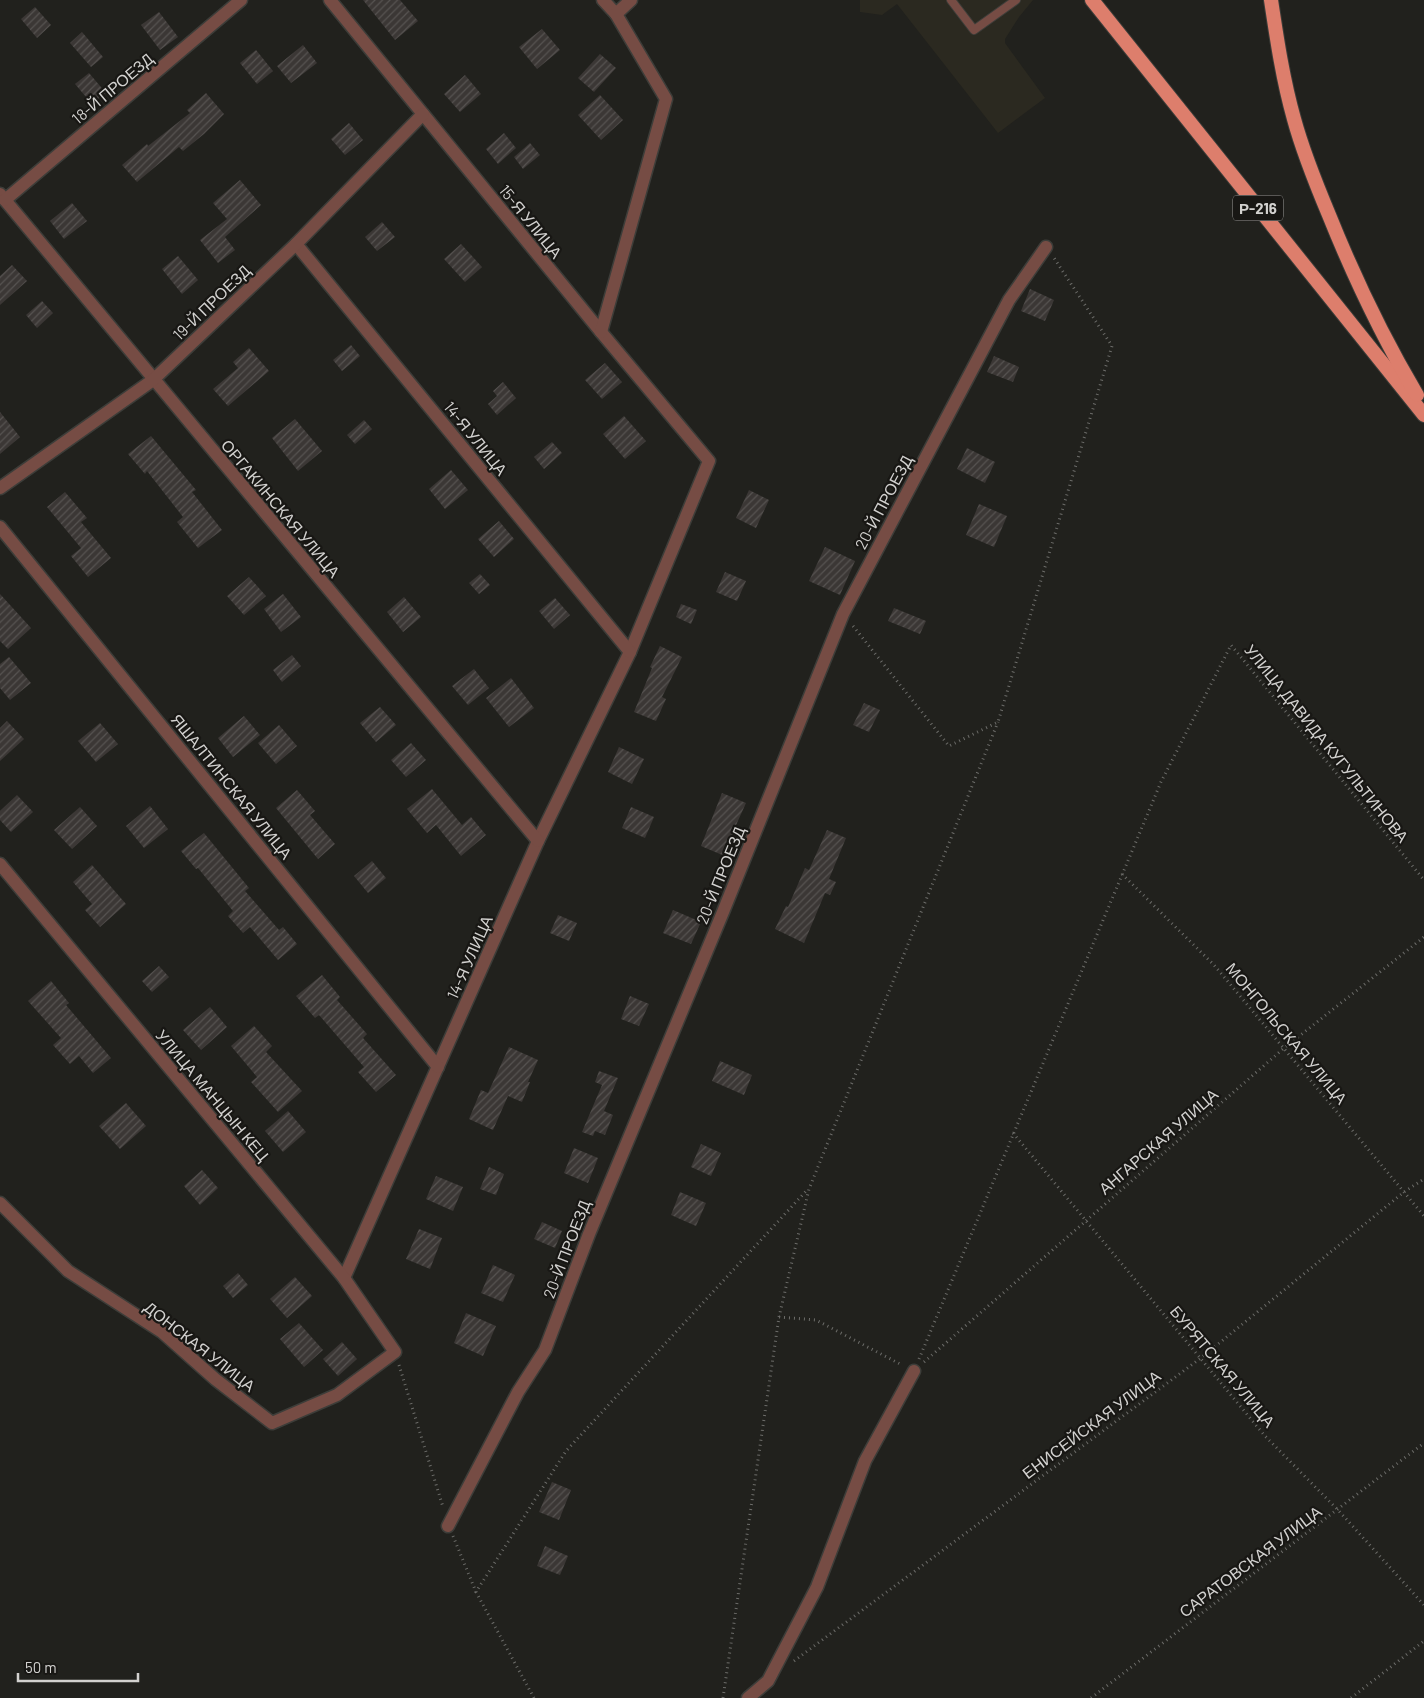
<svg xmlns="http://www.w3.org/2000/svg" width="1424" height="1698" viewBox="0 0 1424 1698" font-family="Barlow,sans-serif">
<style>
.built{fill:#2b2920}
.building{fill:url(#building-hatch)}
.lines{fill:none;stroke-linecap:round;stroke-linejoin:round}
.service-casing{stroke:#3d3d39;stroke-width:10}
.minor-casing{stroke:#3d3d39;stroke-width:15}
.trunk-casing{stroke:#3d3d39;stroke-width:16}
.path{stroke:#6d6d6a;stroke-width:3;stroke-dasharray:1 4;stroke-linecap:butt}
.service{stroke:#764c44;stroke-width:8}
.minor{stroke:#764c44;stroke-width:12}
.trunk{stroke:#dd7e6c;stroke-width:14}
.labels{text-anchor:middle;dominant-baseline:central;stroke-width:4.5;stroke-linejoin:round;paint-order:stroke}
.shield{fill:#181714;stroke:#9a9997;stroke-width:1}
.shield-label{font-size:15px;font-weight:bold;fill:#d2d1cf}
.street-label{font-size:16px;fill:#d2d1cf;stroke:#181714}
</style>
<defs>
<pattern id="building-hatch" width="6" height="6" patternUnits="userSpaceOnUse" patternTransform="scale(1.25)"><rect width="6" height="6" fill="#3b3735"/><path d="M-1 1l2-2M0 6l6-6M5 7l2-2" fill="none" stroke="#565351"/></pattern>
</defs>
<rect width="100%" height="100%" fill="#21211d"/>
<!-- built -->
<path class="built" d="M860 0H1033L1019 17 1005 39V43L1045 98 998 133 897 4 882 15 860 12Z"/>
<!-- building -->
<g class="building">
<path d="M363 0H400L418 21 395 40Z"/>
<path d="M35 7 51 25 37 38 21 19Z"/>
<path d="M159 12 178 37 160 50 141 25Z"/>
<path d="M542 29 560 50 537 69 519 47Z"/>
<path d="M82 32 103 57 91 67 70 43Z"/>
<path d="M303 45 317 63 291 83 277 66Z"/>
<path d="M256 50 273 71 257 84 240 63Z"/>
<path d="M600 54 616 68 594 92 578 78Z"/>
<path d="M89 73 106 93 92 104 75 84Z"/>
<path d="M465 75 481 94 460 112 444 94Z"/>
<path d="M206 93 224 114 204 134 183 151 179 147 137 182 122 165 147 144 148 146 190 113 187 110Z"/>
<path d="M600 95 623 120 601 140 578 115Z"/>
<path d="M349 123 363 140 345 155 331 139Z"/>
<path d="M504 133 516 148 498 164 486 149Z"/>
<path d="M530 143 540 155 523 169 514 157Z"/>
<path d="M240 180 261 205 225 237 235 250 218 263 200 240 227 219 213 203Z"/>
<path d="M72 203 87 221 64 239 50 221Z"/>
<path d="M382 222 395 237 377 251 365 237Z"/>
<path d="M461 244 482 267 465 282 444 259Z"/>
<path d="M178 256 198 280 182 294 162 269Z"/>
<path d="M12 265 27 281 0 305V276Z"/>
<path d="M1030 289 1054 300 1045 321 1021 311Z"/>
<path d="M42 301 53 313 37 328 26 315Z"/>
<path d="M351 345 360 356 342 371 333 360Z"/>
<path d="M249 348 269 371 228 406 213 389 238 368 233 362Z"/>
<path d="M994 356 1019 367 1013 382 987 372Z"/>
<path d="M605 363 622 382 602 399 585 380Z"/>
<path d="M503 382 516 398 497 415 488 404 497 396 493 391Z"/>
<path d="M0 412 20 437 0 454Z"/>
<path d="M624 416 646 441 625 459 603 434Z"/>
<path d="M295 419 322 451 298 471 272 438Z"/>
<path d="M364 420 372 429 355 444 347 435Z"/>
<path d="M151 436 196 490 192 492 222 530 198 548 177 522 183 517 147 471 145 474 128 454Z"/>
<path d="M552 442 562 453 544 469 534 457Z"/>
<path d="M967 448 995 462 985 483 957 469Z"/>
<path d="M451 470 468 490 445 509 429 489Z"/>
<path d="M749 490 769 500 756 528 736 518Z"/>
<path d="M65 492 87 518 81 522 111 558 88 577 71 556 81 548 47 507Z"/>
<path d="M979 504 1007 516 994 547 966 535Z"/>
<path d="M499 521 514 539 494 557 478 539Z"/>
<path d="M825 547 855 561 840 595 809 581Z"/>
<path d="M725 572 746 581 737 601 716 592Z"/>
<path d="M480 574 490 585 479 594 469 583Z"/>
<path d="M249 577 266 596 244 615 227 596Z"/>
<path d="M0 594 31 628 8 649 0 641Z"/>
<path d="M283 594 301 617 281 632 264 609Z"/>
<path d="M404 597 421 617 403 632 387 612Z"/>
<path d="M555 598 570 615 554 629 539 611Z"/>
<path d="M681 604 697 610 691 624 676 617Z"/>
<path d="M894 608 926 621 920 634 888 621Z"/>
<path d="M660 646 682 657 662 697 666 699 656 721 634 712 652 668 650 667Z"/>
<path d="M292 655 301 666 282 682 273 670Z"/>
<path d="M9 657 31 683 10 700 0 688V664Z"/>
<path d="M474 669 489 688 468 705 452 686Z"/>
<path d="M511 678 534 708 509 727 486 698Z"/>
<path d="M864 703 880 710 869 732 853 725Z"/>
<path d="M380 707 396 725 376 742 360 723Z"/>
<path d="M244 716 260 735 233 757 218 738Z"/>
<path d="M7 721 24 739 0 761V728Z"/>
<path d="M100 723 118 744 96 762 78 741Z"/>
<path d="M279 725 297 746 276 764 258 743Z"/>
<path d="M411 743 426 760 406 777 391 760Z"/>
<path d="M619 747 644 759 632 784 608 772Z"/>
<path d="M432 789 462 825 471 817 486 835 461 856 436 825 427 833 407 809Z"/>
<path d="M297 790 315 811 310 815 335 844 318 859 276 808Z"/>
<path d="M722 793 746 803 732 834 736 836 727 857 701 846Z"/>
<path d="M17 795 33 812 11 832 0 820V811Z"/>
<path d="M150 806 168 829 144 848 126 826Z"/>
<path d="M80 807 97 826 72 849 54 830Z"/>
<path d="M631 807 654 817 645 838 622 828Z"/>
<path d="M827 830 846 838 829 879 836 882 830 895 825 893 804 943 775 929 786 906 788 907 805 868 809 870Z"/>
<path d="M204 833 249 888 245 891 279 930 283 927 297 944 278 960 250 927 243 933 228 916 233 911 198 868 196 869 181 851Z"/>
<path d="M372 861 386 878 368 893 354 876Z"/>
<path d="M92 865 126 904 100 927 85 910 92 904 73 882Z"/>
<path d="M673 910 701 922 691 944 663 933Z"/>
<path d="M558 915 577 923 569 941 550 933Z"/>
<path d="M159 966 169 977 152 992 142 981Z"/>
<path d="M322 975 340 997 337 1000 367 1034 363 1038 396 1075 376 1092 358 1072 364 1067 319 1015 315 1018 296 996Z"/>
<path d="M51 981 69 1003 66 1005 111 1058 93 1073 79 1056 70 1064 53 1045 61 1038 28 1001Z"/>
<path d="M630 996 649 1004 639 1026 621 1019Z"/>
<path d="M210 1007 227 1027 201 1050 183 1030Z"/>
<path d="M254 1026 272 1046 266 1052 302 1091 278 1112 251 1082 257 1077 231 1046Z"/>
<path d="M509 1047 538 1060 528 1082H530L522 1102 508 1096 493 1130 469 1119 481 1090 488 1093Z"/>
<path d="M720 1061 752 1075 744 1095 712 1081Z"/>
<path d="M599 1071 618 1078 604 1111 613 1115 605 1135 595 1131 593 1136 582 1132 602 1085 595 1082Z"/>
<path d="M126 1103 146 1126 120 1149 99 1126Z"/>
<path d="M288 1111 306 1132 283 1152 265 1131Z"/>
<path d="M701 1144 721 1153 711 1176 691 1167Z"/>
<path d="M574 1148 598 1158 588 1183 564 1173Z"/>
<path d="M489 1167 504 1174 496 1195 480 1189Z"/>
<path d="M202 1170 218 1188 200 1205 184 1186Z"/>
<path d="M436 1176 463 1187 453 1211 426 1199Z"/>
<path d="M680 1192 706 1203 696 1226 671 1215Z"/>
<path d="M542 1222 562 1231 555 1248 534 1239Z"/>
<path d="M419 1229 442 1238 430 1269 406 1259Z"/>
<path d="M493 1265 515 1275 503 1302 481 1293Z"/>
<path d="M238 1273 248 1285 233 1298 223 1286Z"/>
<path d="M295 1277 312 1296 287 1318 270 1299Z"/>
<path d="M466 1313 496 1326 483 1356 454 1343Z"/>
<path d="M299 1323 323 1350 304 1367 280 1339Z"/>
<path d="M342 1342 357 1359 338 1376 323 1359Z"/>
<path d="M552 1482 571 1490 559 1520 539 1512Z"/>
<path d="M545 1546 568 1556 560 1575 537 1566Z"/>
</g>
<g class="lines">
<!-- service casing -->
<g class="service-casing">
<path id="service" d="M951 0 974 30 1016 0"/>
</g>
<!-- minor casing -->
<g class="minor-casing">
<g id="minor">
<path d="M330 0 601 332 709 461 630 652 538 841 344 1278"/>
<path d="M603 0 616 14"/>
<path d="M0 194 538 841"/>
<path d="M5 200 241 0"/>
<path d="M296 244 630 652"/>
<path d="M601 332 666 99 616 14 631 0"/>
<path d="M0 488 153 380 296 244 423 114"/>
<path d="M0 527 438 1067"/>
<path d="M0 864 344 1278 395 1352 337 1395 272 1423 215 1379 162 1332 68 1271 0 1203"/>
<path d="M448 1526 518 1392 545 1350 589 1234 723 912 843 614 1009 300 1046 247"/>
<path d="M748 1698 768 1681 817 1587 865 1461 914 1371"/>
</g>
</g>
<!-- trunk casing -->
<g class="trunk-casing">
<g id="trunk">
<path d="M1092 0 1424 415"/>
<path d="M1271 0C1277 40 1283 80 1294 119 1303 152 1316 184 1329 215 1354 277 1383 338 1417 395"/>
</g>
</g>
<!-- path -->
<g class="path">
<path d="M853 626 949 746 998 722 1112 346 1054 258"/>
<path d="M1122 874 1214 965 1424 1216"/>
<path d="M1013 1133 1265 1436 1338 1510 1424 1605"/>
<path d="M779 1317 816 1320 902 1365"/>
<path d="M919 1359 1161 782 1231 645 1424 880"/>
<path d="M924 1362 1283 1049 1424 937"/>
<path d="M399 1365 443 1507"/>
<path d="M453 1536 476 1592"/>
<path d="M794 1661 1201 1358 1404 1192 1424 1179"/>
<path d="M534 1698 476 1592 566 1451 808 1189"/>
<path d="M723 1698 779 1317 809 1189 998 722"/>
<path d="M1091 1698 1424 1443"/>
<path d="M1351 1698 1424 1641"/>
</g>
<!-- service -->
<use href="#service" class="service"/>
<!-- minor -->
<use href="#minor" class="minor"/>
<!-- trunk -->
<use href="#trunk" class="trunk"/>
</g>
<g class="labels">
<!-- shield labels -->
<rect class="shield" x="1233" y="195.5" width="50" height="25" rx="4"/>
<g class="shield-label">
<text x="1258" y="208">Р-216</text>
</g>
<!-- street labels -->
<g class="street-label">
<text transform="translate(112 88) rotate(-40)">18-Й ПРОЕЗД</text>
<text transform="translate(531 221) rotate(51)">15-Я УЛИЦА</text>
<text transform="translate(211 302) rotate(-44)">19-Й ПРОЕЗД</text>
<text transform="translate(476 438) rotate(51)">14-Я УЛИЦА</text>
<text transform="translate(883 502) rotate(-62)">20-Й ПРОЕЗД</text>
<text transform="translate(281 508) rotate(50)">ОРГАКИНСКАЯ УЛИЦА</text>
<text transform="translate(1327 743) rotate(51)">УЛИЦА ДАВИДА КУГУЛЬТИНОВА</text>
<text transform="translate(232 786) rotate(51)">ЯШАЛТИНСКАЯ УЛИЦА</text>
<text transform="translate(720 875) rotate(-68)">20-Й ПРОЕЗД</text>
<text transform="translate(469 957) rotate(-66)">14-Я УЛИЦА</text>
<text transform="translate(1287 1033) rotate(50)">МОНГОЛЬСКАЯ УЛИЦА</text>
<text transform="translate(213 1095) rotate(50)">УЛИЦА МАНЦЫН КЕЦ</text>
<text transform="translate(1158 1141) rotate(-41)">АНГАРСКАЯ УЛИЦА</text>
<text transform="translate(566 1249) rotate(-69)">20-Й ПРОЕЗД</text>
<text transform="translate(200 1346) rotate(38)">ДОНСКАЯ УЛИЦА</text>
<text transform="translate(1223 1366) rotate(50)">БУРЯТСКАЯ УЛИЦА</text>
<text transform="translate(1091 1424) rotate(-37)">ЕНИСЕЙСКАЯ УЛИЦА</text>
<text transform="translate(1250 1561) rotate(-37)">САРАТОВСКАЯ УЛИЦА</text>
</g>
</g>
<!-- scale -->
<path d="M18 1673v8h120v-8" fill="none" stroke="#d2d1cf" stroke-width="2.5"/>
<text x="25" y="1673" font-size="15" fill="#d2d1cf" stroke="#181714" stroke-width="4" paint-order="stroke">50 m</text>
</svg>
